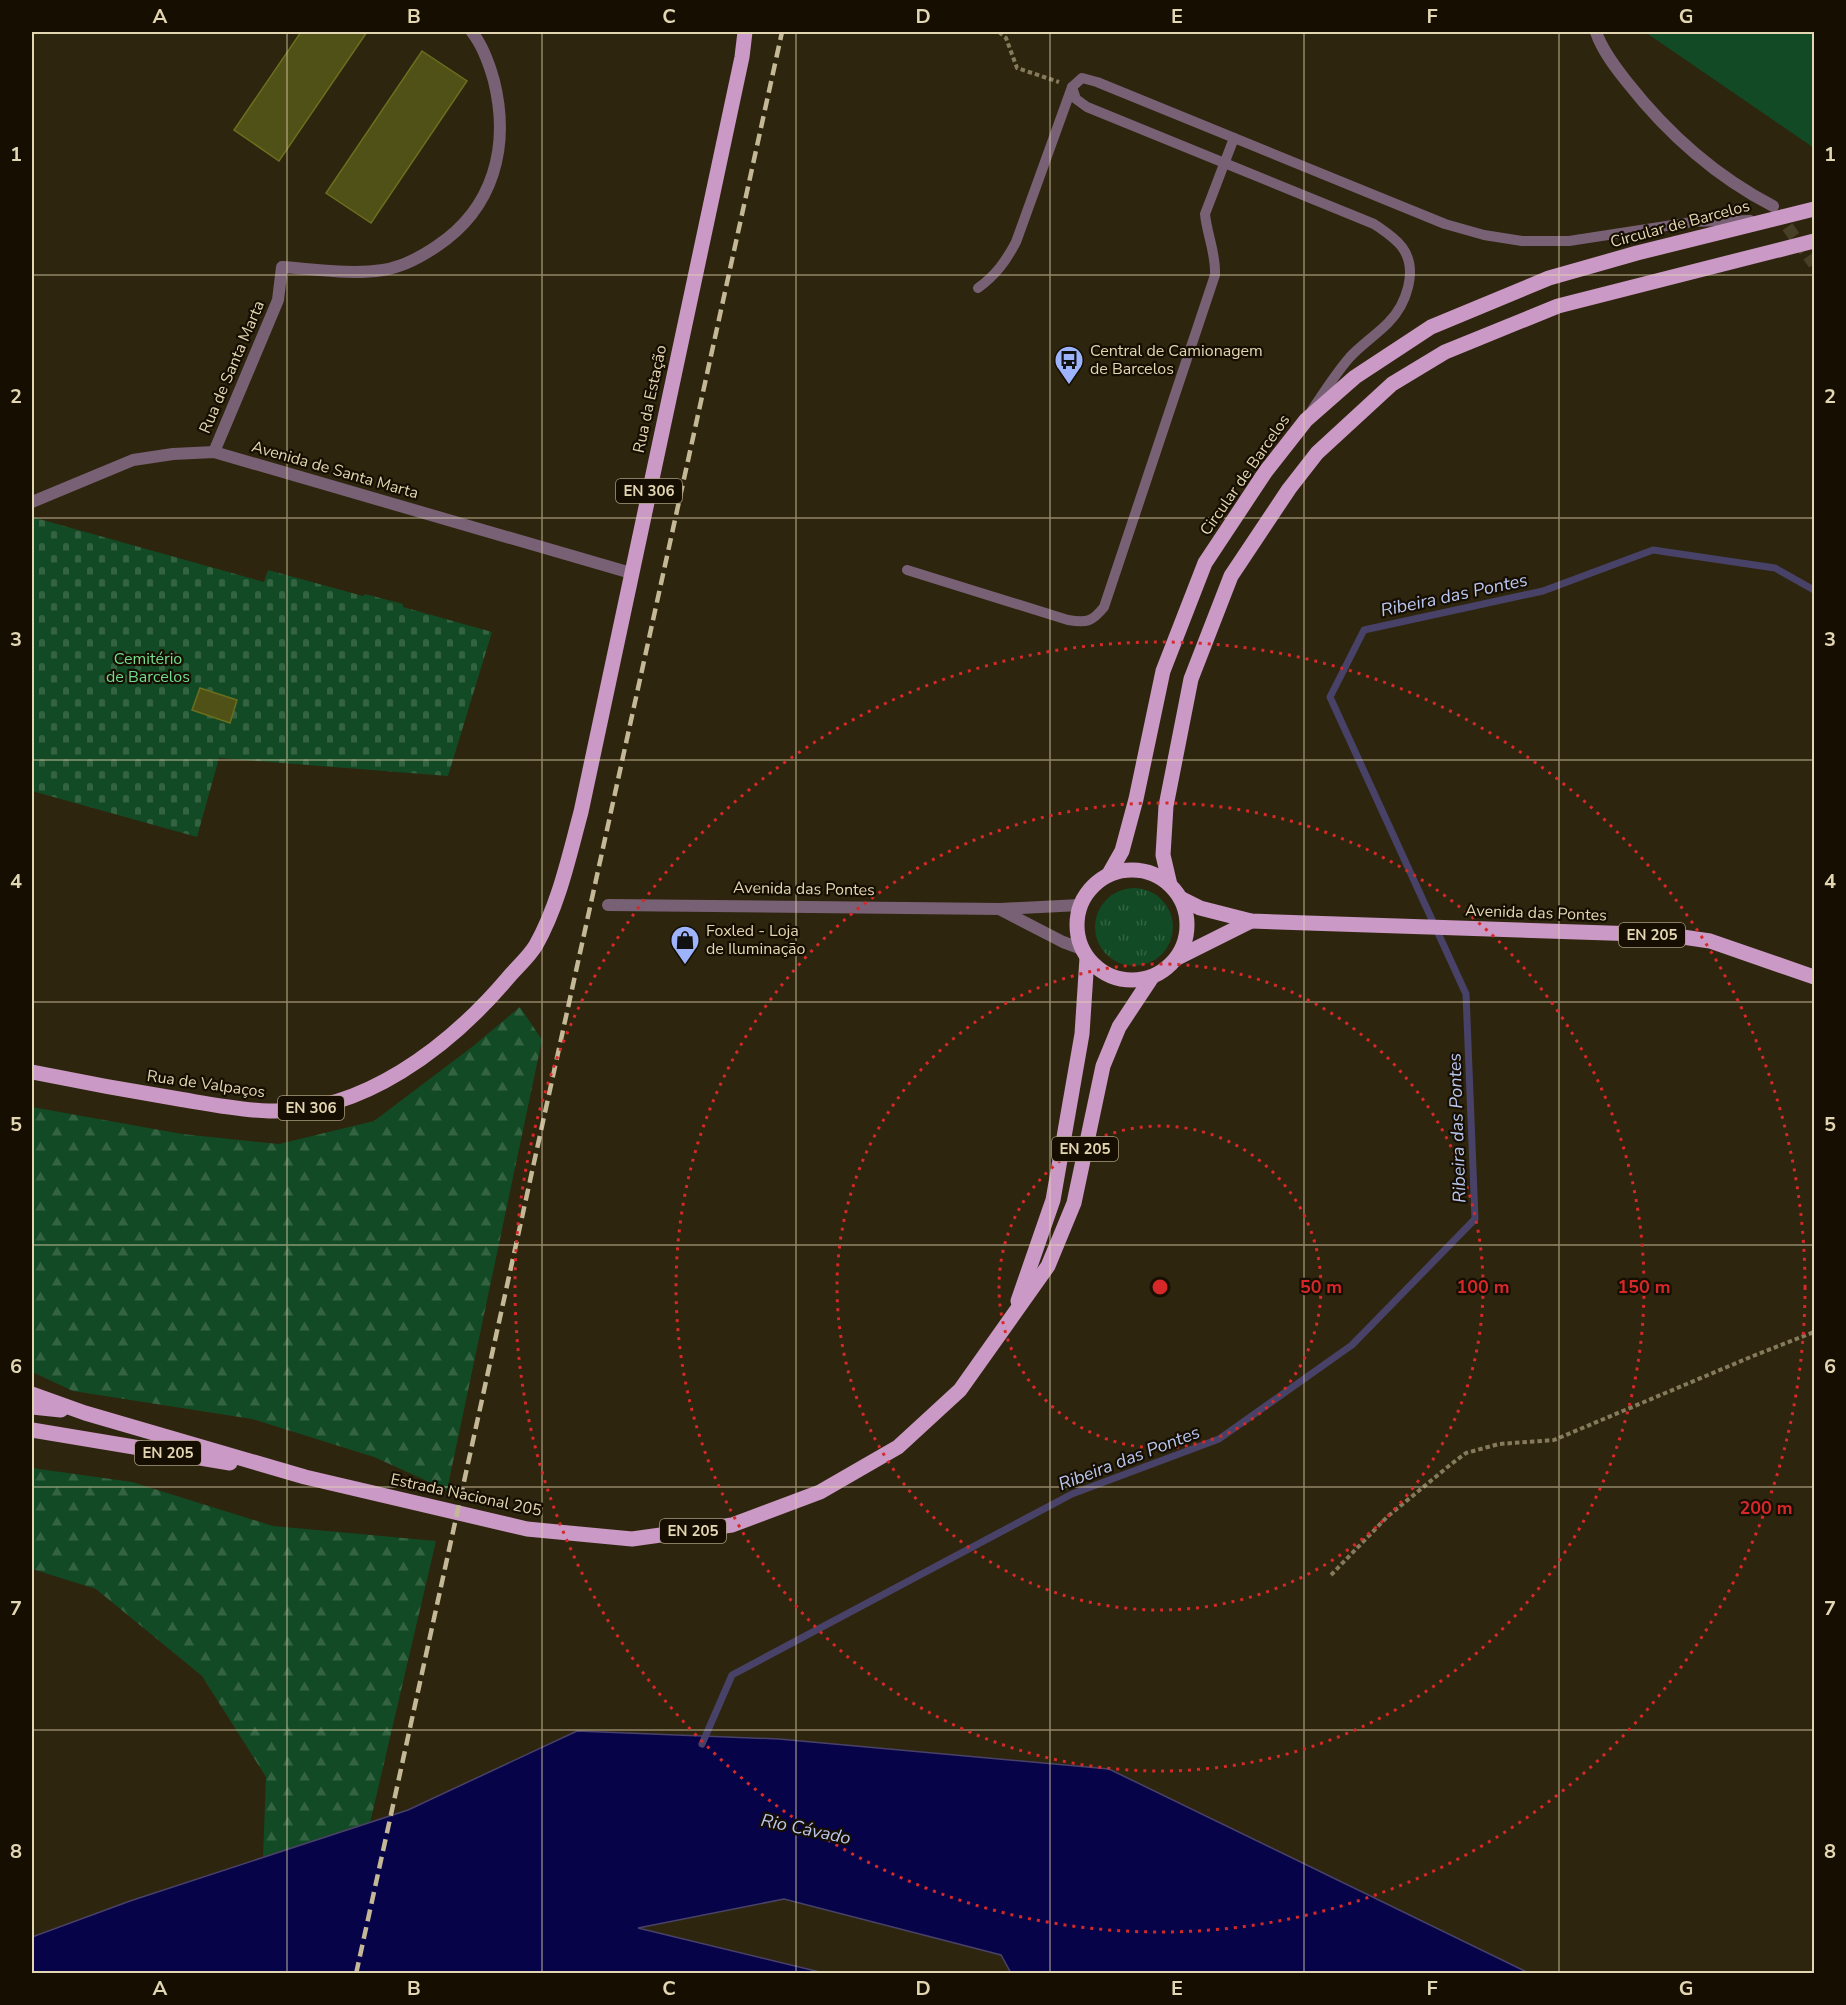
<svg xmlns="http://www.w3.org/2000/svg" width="1846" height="2005" viewBox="0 0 1846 2005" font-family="'Nunito Sans',sans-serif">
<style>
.grass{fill:url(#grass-tufts)}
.forest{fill:url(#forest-firs)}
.cemetery{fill:url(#cemetery-stones)}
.pitch{fill:#124a25}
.water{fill:#070348;stroke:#494268;stroke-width:1.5}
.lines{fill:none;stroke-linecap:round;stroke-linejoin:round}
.stream{stroke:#494268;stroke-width:7}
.building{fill:#505116;stroke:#6c6e1f;stroke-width:1.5}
.minor-tunnel{stroke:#484026;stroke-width:12;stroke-dasharray:12 6;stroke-linecap:butt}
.path{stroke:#857a5c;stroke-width:4;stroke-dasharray:4.5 3;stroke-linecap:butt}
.service{stroke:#786075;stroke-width:10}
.minor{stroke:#786075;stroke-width:12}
.primary{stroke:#cb99c5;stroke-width:15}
.rail{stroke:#c4b896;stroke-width:4.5;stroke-dasharray:12 6;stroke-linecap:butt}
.grid{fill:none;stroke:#e3d6b2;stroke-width:1.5;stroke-opacity:0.55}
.ring{fill:none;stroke:#d62828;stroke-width:3;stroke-dasharray:3 6}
.labels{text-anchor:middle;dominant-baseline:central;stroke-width:4.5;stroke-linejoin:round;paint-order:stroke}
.shield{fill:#160e00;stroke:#a69a7d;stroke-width:1.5}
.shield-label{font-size:15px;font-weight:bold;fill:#e3d6b2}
.street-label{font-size:16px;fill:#e3d6b2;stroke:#160e00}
.poi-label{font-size:16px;fill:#e3d6b2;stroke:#160e00;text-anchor:start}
.park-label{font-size:16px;fill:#72dd8e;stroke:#160e00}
.water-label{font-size:18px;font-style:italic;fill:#b9c7f0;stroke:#160e00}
.centre{fill:#d62828;stroke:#160e00;stroke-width:3}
.ring-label{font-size:18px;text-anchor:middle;font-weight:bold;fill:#d62828;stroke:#160e00;stroke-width:4.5;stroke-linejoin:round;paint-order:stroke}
.neatline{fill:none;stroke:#e3d6b2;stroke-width:2}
.grid-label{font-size:20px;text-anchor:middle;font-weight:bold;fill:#e3d6b2}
</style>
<defs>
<pattern id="grass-tufts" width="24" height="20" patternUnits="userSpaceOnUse" patternTransform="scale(1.5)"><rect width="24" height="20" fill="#124a25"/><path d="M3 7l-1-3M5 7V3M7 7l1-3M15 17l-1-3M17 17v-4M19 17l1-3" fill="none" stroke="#346342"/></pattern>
<pattern id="forest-firs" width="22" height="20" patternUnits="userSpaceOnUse" patternTransform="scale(1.5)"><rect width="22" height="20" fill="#124a25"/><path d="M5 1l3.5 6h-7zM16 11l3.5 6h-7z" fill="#346342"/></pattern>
<pattern id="cemetery-stones" width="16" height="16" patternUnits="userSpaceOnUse" patternTransform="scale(1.5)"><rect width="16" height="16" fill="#124a25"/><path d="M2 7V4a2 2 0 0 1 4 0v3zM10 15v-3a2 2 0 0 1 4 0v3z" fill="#346342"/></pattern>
</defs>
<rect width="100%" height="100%" fill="#2d250d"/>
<!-- grass -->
<circle class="grass" cx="1134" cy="927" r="39"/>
<!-- forest -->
<g class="forest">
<path d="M520 1007 542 1040 447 1490 374 1457 252 1419 73 1391 32 1372V1107L182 1134 279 1144 374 1121 472 1047Z"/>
<path d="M32 1468 132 1482 273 1526 436 1541 370 1823 263 1858 266 1777 202 1676 96 1589 32 1569Z"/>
</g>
<!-- cemetery -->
<path class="cemetery" d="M32 517 264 582 268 570 363 596 365 594 403 604V607L492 632 448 776 219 758 197 837 32 791Z"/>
<!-- pitch -->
<path class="pitch" d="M1645 32H1814V148Z"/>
<!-- water -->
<path class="water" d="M577 1731 779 1739 1109 1769 1529 1973H1011L1001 1955 784 1899 638 1928 824 1973H32V1937L130 1901 408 1810Z"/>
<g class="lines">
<!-- stream -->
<path class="stream" d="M702 1744 732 1675 1072 1494 1219 1439 1352 1345 1475 1219 1466 994 1330 697 1364 630 1543 591 1653 550 1775 568 1814 590"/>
</g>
<!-- building -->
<g class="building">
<path d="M301 32H367L279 161 234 130Z"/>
<path d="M422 51 467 81 371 223 326 193Z"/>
<path d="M200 688 237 700 230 723 192 710Z"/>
</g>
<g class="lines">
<!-- minor-tunnel -->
<path class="minor-tunnel" d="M1777 212 1814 264"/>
<!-- path -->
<g class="path">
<path d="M999 32 1006 38 1017 68 1059 82"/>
<path d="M1331 1575 1387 1517 1450 1465 1466 1453 1499 1444 1554 1440 1753 1356 1814 1332"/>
</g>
<!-- service -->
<g class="service">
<path d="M1072 87 1076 99 1087 107 1374 224C1384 231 1394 237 1402 247 1419 270 1406 305 1388 323 1376 335 1361 345 1350 357 1336 373 1324 392 1312 410"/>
<path d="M978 288C996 275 1006 261 1016 242L1072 87 1082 78 1097 82 1445 224 1484 235 1522 241H1569L1692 222 1750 220"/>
<path d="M907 570 1068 620C1087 623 1092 622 1104 607L1215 275C1216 253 1207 235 1205 214L1234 138"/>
</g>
<!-- minor -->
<g class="minor">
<path d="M1596 32C1602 50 1615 67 1627 82 1667 133 1715 176 1773 206"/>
<path d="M214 452 278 300 282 267C315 269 350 275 383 270 402 267 421 257 437 246 494 208 510 146 494 81 489 63 483 46 472 32"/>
<path d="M32 502 133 460 173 454 214 452 631 573"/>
<path d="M608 905 1000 909 1080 905"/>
<path d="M1001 910 1063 942 1082 949"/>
</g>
<!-- primary -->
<g class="primary">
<circle cx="1132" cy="925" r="55"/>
<path d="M1109 874 1122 851 1136 799 1163 671 1205 563 1266 471 1306 420 1355 377 1431 327 1549 278 1637 253 1814 209"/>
<path d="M1170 885 1163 855 1166 806 1191 679 1231 576 1289 489 1317 453 1392 384 1445 352 1558 306 1814 241"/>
<path d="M1180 898 1200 908 1251 921 1669 935 1710 941 1814 977"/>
<path d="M1177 958 1251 921"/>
<path d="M32 1072C81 1082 130 1091 179 1099 209 1104 239 1110 269 1111 362 1114 449 1047 507 979 516 968 529 957 536 945 559 904 569 856 581 812L742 57 745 32"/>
<path d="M1018 1301 1053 1200 1082 1034 1087 958"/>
<path d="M32 1394 85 1413 305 1477 527 1529 632 1539 732 1525 820 1492 898 1447 960 1390 1048 1266 1074 1203 1103 1066 1119 1027 1152 977"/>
<path d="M32 1407 61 1410"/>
<path d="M32 1430 230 1463"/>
</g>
<!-- rail -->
<path class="rail" d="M356 1974 782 32"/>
</g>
<!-- grid -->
<path class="grid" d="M287 32V1974M542 32V1974M796 32V1974M1050 32V1974M1304 32V1974M1559 32V1974M32 275H1814M32 518H1814M32 760H1814M32 1002H1814M32 1245H1814M32 1487H1814M32 1730H1814"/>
<!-- distance rings -->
<g class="ring">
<circle cx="1160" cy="1287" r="161"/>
<circle cx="1160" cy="1287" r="323"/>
<circle cx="1160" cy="1287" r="484"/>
<circle cx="1160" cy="1287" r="645"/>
</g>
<!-- icons -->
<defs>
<g id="bus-pin" transform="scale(1.5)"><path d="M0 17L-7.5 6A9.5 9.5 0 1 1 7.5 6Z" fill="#9db4fd" stroke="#160e00"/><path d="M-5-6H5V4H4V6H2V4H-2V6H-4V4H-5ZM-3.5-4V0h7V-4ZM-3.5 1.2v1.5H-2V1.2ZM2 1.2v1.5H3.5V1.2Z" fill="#111"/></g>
<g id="shop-pin" transform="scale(1.5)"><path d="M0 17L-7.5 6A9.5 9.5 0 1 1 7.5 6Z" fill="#9db4fd" stroke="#160e00"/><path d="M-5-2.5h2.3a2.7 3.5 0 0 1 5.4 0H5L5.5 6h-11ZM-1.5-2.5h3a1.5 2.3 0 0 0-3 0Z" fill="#111"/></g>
</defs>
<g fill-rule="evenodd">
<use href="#bus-pin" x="1069" y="360"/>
<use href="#shop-pin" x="685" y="940"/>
</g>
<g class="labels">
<!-- shield labels -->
<g class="shield">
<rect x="616" y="479" width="66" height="24" rx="4.5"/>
<rect x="1619" y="923" width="66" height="24" rx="4.5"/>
<rect x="278" y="1096" width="66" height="24" rx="4.5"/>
<rect x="1052" y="1137" width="66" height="24" rx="4.5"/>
<rect x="135" y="1441" width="66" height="24" rx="4.5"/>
<rect x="660" y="1519" width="66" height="24" rx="4.5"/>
</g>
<g class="shield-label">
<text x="649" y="491">EN 306</text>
<text x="1652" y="935">EN 205</text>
<text x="311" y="1108">EN 306</text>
<text x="1085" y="1149">EN 205</text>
<text x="168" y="1453">EN 205</text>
<text x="693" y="1531">EN 205</text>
</g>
<!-- street labels -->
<g class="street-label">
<text transform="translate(1680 224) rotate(-15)">Circular de Barcelos</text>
<text transform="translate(232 367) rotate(-67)">Rua de Santa Marta</text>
<text transform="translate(650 399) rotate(-78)">Rua da Estação</text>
<text transform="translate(335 470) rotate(16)">Avenida de Santa Marta</text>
<text transform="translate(1245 475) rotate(-55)">Circular de Barcelos</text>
<text transform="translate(804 889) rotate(1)">Avenida das Pontes</text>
<text transform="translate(1536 913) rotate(2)">Avenida das Pontes</text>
<text transform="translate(206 1084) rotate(8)">Rua de Valpaços</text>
<text transform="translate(466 1495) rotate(12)">Estrada Nacional 205</text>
</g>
<!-- poi labels -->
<g class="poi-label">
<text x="1090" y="351">Central de Camionagem<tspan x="1090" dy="18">de Barcelos</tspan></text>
<text x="706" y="931">Foxled - Loja<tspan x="706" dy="18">de Iluminação</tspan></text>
</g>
<!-- park labels -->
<g class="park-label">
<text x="148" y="659">Cemitério<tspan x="148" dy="18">de Barcelos</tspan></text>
</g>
<!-- water labels -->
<g class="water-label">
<text transform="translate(1454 595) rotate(-12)">Ribeira das Pontes</text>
<text transform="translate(1457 1128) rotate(-92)">Ribeira das Pontes</text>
<text transform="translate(1129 1458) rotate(-21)">Ribeira das Pontes</text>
<text transform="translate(806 1829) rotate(12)">Rio Cávado</text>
</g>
</g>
<circle cx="1160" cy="1287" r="9" class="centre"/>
<g class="ring-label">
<text x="1321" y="1293">50 m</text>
<text x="1483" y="1293">100 m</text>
<text x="1644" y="1293">150 m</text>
<text x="1766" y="1514">200 m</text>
</g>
<!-- border -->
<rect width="1846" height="2005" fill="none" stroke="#160e00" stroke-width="66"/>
<rect x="33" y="33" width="1780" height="1939" class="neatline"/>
<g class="grid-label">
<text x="160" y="23">A</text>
<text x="414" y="23">B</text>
<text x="669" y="23">C</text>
<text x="923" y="23">D</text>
<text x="1177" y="23">E</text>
<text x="1432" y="23">F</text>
<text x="1686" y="23">G</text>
<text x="16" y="161">1</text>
<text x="1830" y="161">1</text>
<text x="16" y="403">2</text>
<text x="1830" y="403">2</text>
<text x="16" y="646">3</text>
<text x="1830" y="646">3</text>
<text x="16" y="888">4</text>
<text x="1830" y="888">4</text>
<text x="16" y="1131">5</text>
<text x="1830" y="1131">5</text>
<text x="16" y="1373">6</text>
<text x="1830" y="1373">6</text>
<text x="16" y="1615">7</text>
<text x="1830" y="1615">7</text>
<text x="16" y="1858">8</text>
<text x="1830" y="1858">8</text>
<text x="160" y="1995">A</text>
<text x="414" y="1995">B</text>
<text x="669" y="1995">C</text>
<text x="923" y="1995">D</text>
<text x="1177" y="1995">E</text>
<text x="1432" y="1995">F</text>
<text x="1686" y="1995">G</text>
</g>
</svg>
